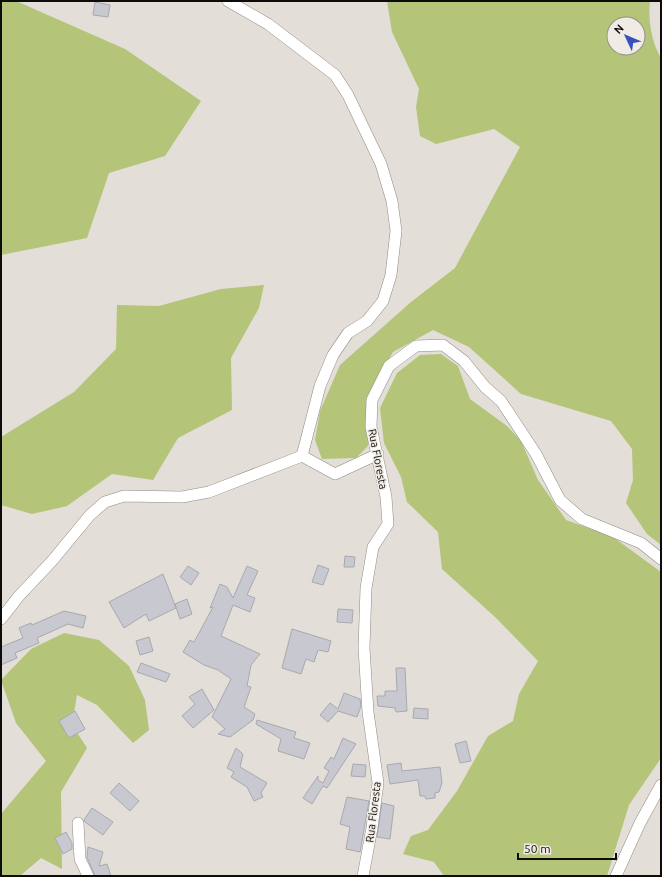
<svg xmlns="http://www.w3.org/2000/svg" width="662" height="877" viewBox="0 0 662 877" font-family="Ubuntu,sans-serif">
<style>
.green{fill:#b4c478;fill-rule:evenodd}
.building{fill:#c8c9d0;stroke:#a8a9b0}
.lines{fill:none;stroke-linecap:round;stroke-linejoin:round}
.minor-casing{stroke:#8f8a85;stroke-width:12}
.minor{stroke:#fff;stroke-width:11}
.labels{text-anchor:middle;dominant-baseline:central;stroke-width:3;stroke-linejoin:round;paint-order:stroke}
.street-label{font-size:11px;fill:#0e0c0a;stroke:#f1ebe5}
</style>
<rect width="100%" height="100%" fill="#e3ded7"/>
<!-- green -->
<g class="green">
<path d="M1 1H16L125 49 201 101 165 156 109 173 87 238 1 255Z"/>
<path d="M387 1H650C648 19 651 42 661 58V545L647 534 626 503 633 480 632 449 611 421 521 394 469 347 433 330 393 352 367 397 368 446 356 458 322 459 315 440 320 411 340 365 411 302 455 268 520 147 494 129 436 144 420 136 416 107 419 89 392 32ZM614 24H638V48H614Z"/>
<path d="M264 285 259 308 231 358 232 410 178 438 153 480 112 474 67 506 32 514 1 505V437L74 392 116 349 117 305 159 306 221 289Z"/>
<path d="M441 354 458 366 470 399 507 426 521 441 538 480 566 520 613 537 661 572V758L629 805 607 876H444L434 862 403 854 411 836 428 830 457 791 488 736 513 721 519 694 538 661 495 617 442 569 438 532 407 502 401 477 384 443 380 408 397 373 420 355Z"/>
<path d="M64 633 99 640 129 666 145 700 149 730 133 743 97 705 77 695 72 725 87 748 61 792 62 869 41 858 20 876H1V814L46 761 16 723 1 680 31 649Z"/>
</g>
<!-- building -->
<g class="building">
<path d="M95 2 110 5 108 17 93 15Z"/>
<path d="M345 556 355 557 354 567H344Z"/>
<path d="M318 565 329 569 323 585 312 582Z"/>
<path d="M188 566 199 573 191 585 180 577Z"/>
<path d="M247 566 258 571 247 595 255 598 250 612 233 605 221 636 260 654 251 665 247 686 251 687 244 707 255 714 253 720 230 737 218 734 225 729 212 717 231 679 218 670 204 665 183 652 190 640 194 642 199 633 213 607 210 608 220 584 227 587 233 598Z"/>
<path d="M163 574 176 608 149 621 146 614 124 628 109 602Z"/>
<path d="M187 599 192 614 180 619 175 604Z"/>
<path d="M338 609 353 610 352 623 337 622Z"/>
<path d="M64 611 86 616 83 628 68 624 37 638 39 643 15 653 17 658 1 665V647L23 638 19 628 31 623 32 625Z"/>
<path d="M292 629 331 641 328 652 318 650 314 662 306 659 301 674 282 668Z"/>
<path d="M149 637 153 651 140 655 136 641Z"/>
<path d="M141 663 170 674 166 682 137 672Z"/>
<path d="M396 668H405L407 711 396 712 395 708 378 706 377 696H385V691H397Z"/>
<path d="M202 689 214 710 193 728 182 716 195 704 189 697Z"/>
<path d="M344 693 360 699 361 706 357 717 338 711 328 722 320 715 330 703 338 709Z"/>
<path d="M414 708 428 709V719L413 718Z"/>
<path d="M75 711 85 729 69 738 59 721Z"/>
<path d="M257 720 296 732 294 738 310 743 304 759 278 751 281 739 256 724Z"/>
<path d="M343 738 356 744 327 788 323 786 312 804 303 798 318 776V780L323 783 329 771 324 768 331 757 334 759Z"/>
<path d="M466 741 471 761 460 763 455 744Z"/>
<path d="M236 748 243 754 240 767 267 783 261 793 263 797 254 801 247 787 231 777 234 772 227 768Z"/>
<path d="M401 763 402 771 440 767 442 783 439 792 435 793V798L426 799 425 796H420L418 780 390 784 387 765Z"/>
<path d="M353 764 366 765 365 777 351 776Z"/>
<path d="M119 783 139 801 130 811 110 793Z"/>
<path d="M347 797 369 801 360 852 346 849 350 827 340 824Z"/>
<path d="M382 803 394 806 390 839 377 837Z"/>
<path d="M92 808 113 822 103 835 85 822 84 820Z"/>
<path d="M66 832 72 843V849L63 854 55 838Z"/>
<path d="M88 847 103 852 99 866 107 864 111 876H95L87 857Z"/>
</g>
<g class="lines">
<!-- minor casing -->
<g class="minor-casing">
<g id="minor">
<path d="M228 1 268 24 335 75 348 95 381 164 392 201 396 231 391 275 383 301 367 321 348 333 333 355 320 386 302 456"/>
<path d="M302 456 335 474 378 454"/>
<path d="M1 619 19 596 52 561 90 515 105 502 124 496 182 497 209 492 302 456"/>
<path d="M78 823 80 859 88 876"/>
<path d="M363 876 372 828 378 783 368 712 364 648 366 588 373 547 388 524 386 497 371 427 372 400 389 366 416 346 443 345 464 361 485 387 501 401 536 454 560 500 582 519 641 543 661 559"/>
<path d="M616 876 640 823 661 785"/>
</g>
</g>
<!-- minor -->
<use href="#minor" class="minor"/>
</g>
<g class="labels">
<!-- street labels -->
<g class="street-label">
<text transform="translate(378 459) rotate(79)">Rua Floresta</text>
<text transform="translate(373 812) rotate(-83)">Rua Floresta</text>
</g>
</g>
<!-- border -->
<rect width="662" height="877" fill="none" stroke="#0e0c0a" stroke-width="4"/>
<!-- north arrow -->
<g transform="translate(626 36) rotate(314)"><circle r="19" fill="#f1ebe5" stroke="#96928d"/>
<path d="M0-3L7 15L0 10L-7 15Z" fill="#3a4ec1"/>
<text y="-6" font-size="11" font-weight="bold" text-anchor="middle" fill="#0e0c0a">N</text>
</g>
<!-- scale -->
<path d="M518 853v6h98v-6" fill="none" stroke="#0e0c0a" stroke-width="2"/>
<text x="524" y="853" font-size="12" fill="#0e0c0a" stroke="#f1ebe5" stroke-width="3" paint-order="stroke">50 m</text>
</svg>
